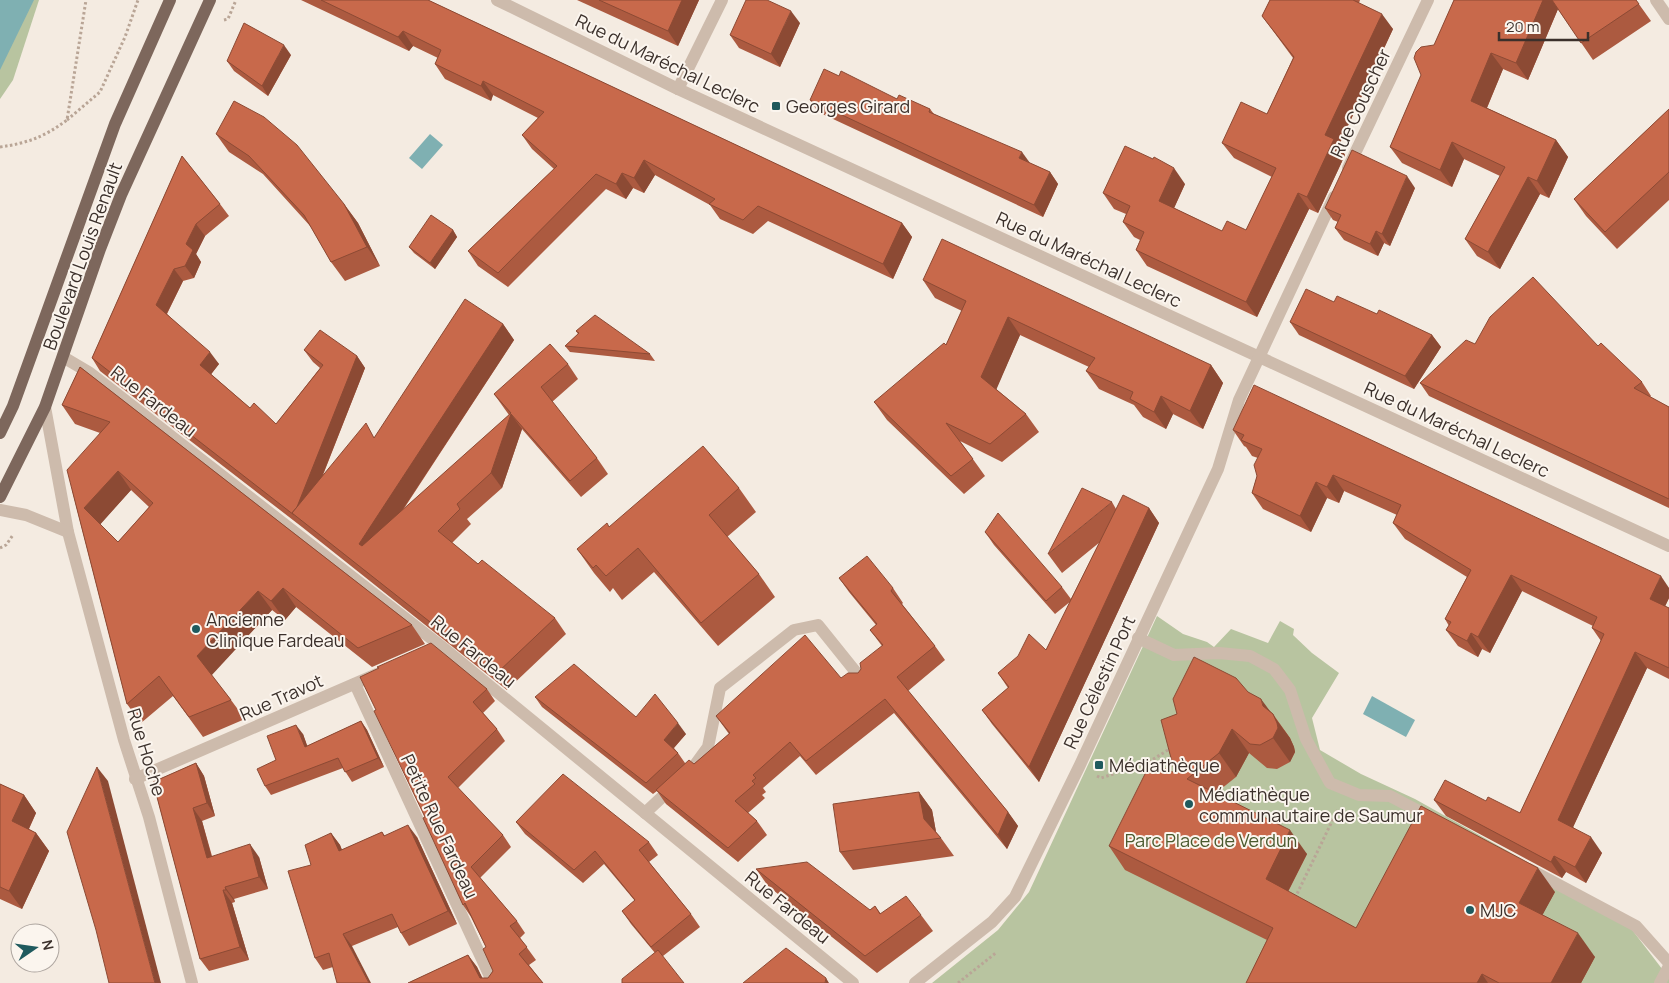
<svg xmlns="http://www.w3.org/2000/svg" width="1669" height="983" viewBox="0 0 1669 983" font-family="Manrope,sans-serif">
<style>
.green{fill:#b8c4a0}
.water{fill:#7fb0b2}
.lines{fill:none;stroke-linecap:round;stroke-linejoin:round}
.path{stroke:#b9a596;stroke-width:3;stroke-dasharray:2.5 2.5;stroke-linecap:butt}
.minor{stroke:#cdbbac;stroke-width:12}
.major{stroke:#7d675c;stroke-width:12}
.wall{fill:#ac5a40;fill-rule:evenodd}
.shaded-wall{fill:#8c4a34}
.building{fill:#c8694b;stroke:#8c4a34;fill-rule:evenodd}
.poi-dot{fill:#1f5a5e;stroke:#fbf5ee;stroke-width:2}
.labels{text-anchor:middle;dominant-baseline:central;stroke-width:4;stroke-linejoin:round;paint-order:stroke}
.street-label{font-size:18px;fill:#3b302b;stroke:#fbf5ee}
.poi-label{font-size:18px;fill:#3b302b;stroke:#fbf5ee;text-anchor:start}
.park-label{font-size:18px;fill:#4a5a2e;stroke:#fbf5ee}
</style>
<rect width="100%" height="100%" fill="#f4ebe1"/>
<!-- green -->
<g class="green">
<path d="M0 0H39L13 80 0 99Z"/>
<path d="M1157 616 1183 634 1207 642 1214 647 1231 629 1268 643 1280 621 1294 629 1293 635 1312 653 1339 673 1312 718 1320 750 1361 774 1415 799 1620 914 1669 978V983H932L998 930 1029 892Z"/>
</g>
<!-- water -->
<g class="water">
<path d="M0 0H34L0 70Z"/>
<path d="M430 134 443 145 422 169 409 158Z"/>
<path d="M1372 696 1415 720 1406 737 1363 714Z"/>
</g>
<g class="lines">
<!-- path -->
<g class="path">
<path d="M224 20 228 19 236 0"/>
<path d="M67 120 100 92 125 37 138 0"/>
<path d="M0 147C28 143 44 137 67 120L86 0"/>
<path d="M0 548 6 545 13 535"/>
<path d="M1097 776 1101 778 1147 763 1168 750 1170 746"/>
<path d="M1295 898 1338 809"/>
<path d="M958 983 997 952"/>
</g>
<!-- minor -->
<g class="minor">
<path d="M497 0 678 89 1669 546"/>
<path d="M1656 0 1669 19"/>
<path d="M678 89 722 0"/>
<path d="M1348 168 1428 0"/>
<path d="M63 357 90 373 441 646 853 983"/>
<path d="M45 407 68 532 124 740 149 817 192 983"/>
<path d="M0 510 26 515 68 532"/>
<path d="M1138 638 1174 655 1219 653 1250 656 1274 669 1290 690 1306 739 1330 783 1359 795 1390 796 1432 818"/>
<path d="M355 684 493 983"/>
<path d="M135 779 377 674"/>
<path d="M645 813 692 769 708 747 720 688 794 630 818 625 863 681"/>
<path d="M1529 869 1636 926 1669 963"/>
<path d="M915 983 992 922 1015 897 1079 767 1218 469 1239 400 1334 197"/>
<path d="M1660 983 1669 966"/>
</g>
<!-- major -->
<g class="major">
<path d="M0 433 13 406 115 124 170 0"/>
<path d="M0 497 45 407 100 249 121 195 210 0"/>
</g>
</g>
<!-- wall -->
<g class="wall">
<path d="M301 0H428L902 223 912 237 893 279 768 221 753 234 720 219 710 205 655 175 644 193 633 188 626 199 606 189 508 287 478 266 468 251 554 169 532 149 522 135 538 118 493 95 491 101 445 79 435 64 438 58 413 46 409 51Z"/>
<path d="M577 0H699L678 46Z"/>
<path d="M1270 0H1360L1359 3 1393 29 1339 145 1345 155 1318 213 1309 209 1257 317 1147 266 1136 250 1140 240 1134 237 1123 222 1126 214 1114 209 1103 193 1185 184 1174 208 1222 231 1246 230 1272 177 1234 158 1222 143 1267 114 1293 58 1262 16Z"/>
<path d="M1454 0H1636L1651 21 1593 60 1558 9 1528 80 1503 69 1487 108 1556 140 1568 157 1549 198 1540 194 1500 269 1477 256 1465 239 1500 176 1464 159 1452 187 1402 163 1390 147Z"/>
<path d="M800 23 780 67 739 48 730 35Z"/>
<path d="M291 55 268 96 234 71 227 61Z"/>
<path d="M839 76 897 99 930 109 934 114 1030 163 1050 172 1058 184 1043 217 818 112 810 100Z"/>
<path d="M1669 109V200L1617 249 1586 216 1574 199Z"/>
<path d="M216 134 344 204 358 223 380 266 345 281 331 262 311 227 263 174 229 152Z"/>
<path d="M182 156 220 204 229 216 205 236 196 254 201 262 194 278 183 281 167 314 219 364 211 374 250 408 276 424 320 368 313 362 304 350 357 356 365 368 323 475 375 437 503 324 514 340 403 510 509 415 494 394 568 364 578 379 552 402 597 458 608 474 581 497 522 429 502 488 467 519 471 524 452 543 478 564 555 618 566 634 507 690 302 527 100 371 92 358Z"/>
<path d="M1415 188 1390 246 1384 243 1378 256 1344 240 1335 228 1338 222 1333 220 1325 208Z"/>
<path d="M453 230 457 237 435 269 414 253 409 247Z"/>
<path d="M923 280 1211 365 1223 383 1203 429 1173 414 1166 429 1143 417 1134 405 1099 389 1086 371 1089 367 1020 335 996 389 1026 414 1039 432 1002 462 960 441 985 476 964 494 887 420 874 402 946 345 962 311 935 298Z"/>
<path d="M1334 302 1377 314 1432 335 1441 347 1414 389 1299 335 1290 322Z"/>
<path d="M576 331 650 354 655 361 570 352 565 346 578 334Z"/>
<path d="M1475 344 1598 346 1642 382 1651 396 1650 397 1669 407V508L1429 396 1420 383Z"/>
<path d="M80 367 412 625 425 644 372 667 296 607 285 620 272 610 211 675 231 700 245 719 203 737 173 696 141 723 127 704 72 490 100 433 75 424 62 405ZM131 490 149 507 118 542 100 524Z"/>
<path d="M1233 430 1669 588V598L1665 606 1669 608V679L1647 668 1573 827 1602 853 1586 883 1566 872 1562 878 1446 816 1434 800 1486 801 1520 813 1601 641 1592 628 1593 626 1522 591 1490 653 1482 649 1478 657 1458 646 1446 630 1449 626 1445 619 1467 577 1405 539 1393 523 1397 515 1344 491 1339 503 1327 498 1311 532 1263 509 1252 493 1257 476 1258 458 1252 456 1246 447 1244 446Z"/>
<path d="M739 488 756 512 727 537 759 574 775 597 718 646 654 572 622 600 613 588 610 592 594 573 577 549 609 527Z"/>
<path d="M1112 502 1116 509 1149 508 1159 523 1039 782 992 724 982 710 1008 688 998 673 1046 650 1071 601 1055 614 994 545 985 532 1062 587 1071 599 1100 542 1062 573 1048 554Z"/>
<path d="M839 578 893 588 903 603 902 604 935 646 945 660 908 691 1008 812 1018 826 1007 849 894 713 816 775 800 756 763 788 766 792 762 795 765 798 748 813 757 821 767 835 738 862 666 804 657 791 653 794 542 707 535 697 636 717 686 734 674 748 678 753 685 763 694 764 729 734 716 716 858 673 882 646 870 630 876 625 849 592Z"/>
<path d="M377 667 487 689 495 701 483 713 497 729 505 741 458 788 503 835 511 847 480 878 517 921 525 933 520 938 536 960 529 965 543 983H408L468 955 477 967 482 978H488L493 971 486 947 471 917 463 905 425 817 376 710 379 669Z"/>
<path d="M1248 692 1273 714 1290 738 1294 747 1295 752 1290 762 1277 769 1267 768 1249 753 1236 777 1216 793 1307 854 1288 892 1356 928 1555 892 1542 915 1595 957 1581 983H1246L1267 940 1125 870 1109 846Z"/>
<path d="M361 721 367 730 384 767 352 782 343 768 271 795 265 786 276 760 303 734 307 746Z"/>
<path d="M196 763 204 776 215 816 202 821 212 856 259 857 268 889 234 899 235 902 232 903 249 960 209 971 200 959 153 782Z"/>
<path d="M0 784 24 795 36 813 29 829 36 833 49 851 22 909 0 899Z"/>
<path d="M919 792 932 810 936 832 941 838 954 856 853 870 840 852Z"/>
<path d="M516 822 649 842 658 855 649 862 691 914 700 927 663 956 655 953 631 924 622 911 635 901 604 864 583 883 525 834Z"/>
<path d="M382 832 385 836 417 837 457 924 409 946 401 933 398 927 352 946 333 967 323 970 315 958 311 865 331 833 340 845 342 850Z"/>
<path d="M756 869 870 910 875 906 881 914 921 915 933 931 877 973 768 886Z"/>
</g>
<!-- shaded-wall -->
<g class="shaded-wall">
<path d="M682 0H699L678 46 668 31Z"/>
<path d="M1543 0H1552L1558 9 1528 80 1516 63Z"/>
<path d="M791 11 800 23 780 67 771 54Z"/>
<path d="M1382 14 1393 29 1339 145 1345 155 1318 213 1307 197 1325 135Z"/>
<path d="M403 31 413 46 409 51 398 37Z"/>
<path d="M284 45 291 55 268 96 262 86Z"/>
<path d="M1491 53 1503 69 1483 117 1471 101Z"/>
<path d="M483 81 493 95 491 101 481 86Z"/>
<path d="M1556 140 1568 157 1549 198 1537 181Z"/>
<path d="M1452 142 1464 159 1452 187 1440 170Z"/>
<path d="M1022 152 1030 163 1019 158Z"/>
<path d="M644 160 655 175 644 193 634 178Z"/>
<path d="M1174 168 1185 184 1170 217 1159 201Z"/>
<path d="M1050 172 1058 184 1043 217 1034 205Z"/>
<path d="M622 173 633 188 626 199 616 184Z"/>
<path d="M1407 176 1415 188 1390 246 1382 234Z"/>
<path d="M1528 177 1540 194 1500 269 1488 252Z"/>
<path d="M1298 193 1309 209 1257 317 1246 302Z"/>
<path d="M344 204 358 223 380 266 367 247Z"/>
<path d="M902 223 912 237 893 279 883 264Z"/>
<path d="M196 224 205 236 196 254 201 262 194 278 185 266 186 244Z"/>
<path d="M453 230 457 237 435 269 430 263Z"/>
<path d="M1376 231 1384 243 1378 256 1370 244Z"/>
<path d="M174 269 183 281 165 317 156 305Z"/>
<path d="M1008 317 1020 335 994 395 981 377Z"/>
<path d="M503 324 514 340 370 559 359 544Z"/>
<path d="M1432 335 1441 347 1414 389 1405 376Z"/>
<path d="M210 352 219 364 209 377 200 365Z"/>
<path d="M357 356 365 368 304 522 294 514Z"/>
<path d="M1211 365 1223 383 1203 429 1190 411Z"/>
<path d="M1161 396 1173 414 1166 429 1154 412Z"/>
<path d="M511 414 522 429 502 488 491 473Z"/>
<path d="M118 471 131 490 98 527 84 508Z"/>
<path d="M1333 475 1344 491 1339 503 1327 487Z"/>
<path d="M1316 482 1327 498 1311 532 1300 516Z"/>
<path d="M1149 508 1159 523 1039 782 1029 767Z"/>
<path d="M1511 575 1522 591 1490 653 1478 637Z"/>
<path d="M1661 576 1669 588V598L1661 615 1650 599Z"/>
<path d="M283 588 296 607 285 620 271 601Z"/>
<path d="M258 591 272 610 211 676 197 656Z"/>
<path d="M1471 633 1482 649 1478 657 1467 641Z"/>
<path d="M1635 652 1647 668 1569 836 1558 820Z"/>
<path d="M1261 699 1290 738 1294 747 1295 752 1290 762 1273 738Z"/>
<path d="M361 721 367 730 384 767 378 758Z"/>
<path d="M678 723 686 734 671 751 664 740Z"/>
<path d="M296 725 303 734 311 756 305 747Z"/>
<path d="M1232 729 1249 753 1236 777 1219 753Z"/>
<path d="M196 763 204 776 215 816 207 803Z"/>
<path d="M97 767 108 781 161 983H155Z"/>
<path d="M919 792 932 810 937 837 924 819Z"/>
<path d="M24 795 36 813 24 839 12 821Z"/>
<path d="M193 808 202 821 215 870 207 858Z"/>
<path d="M1008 812 1018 826 1007 849 998 835Z"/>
<path d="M408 825 417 837 457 924 448 911Z"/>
<path d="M1290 830 1307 854 1282 903 1266 879Z"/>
<path d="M36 833 49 851 22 909 9 891Z"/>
<path d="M331 833 340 845 347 863 339 851Z"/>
<path d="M1591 837 1602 853 1586 883 1575 867Z"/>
<path d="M250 844 259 857 268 889 259 877Z"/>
<path d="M1554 856 1566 872 1562 878 1551 862Z"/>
<path d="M1538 868 1555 892 1536 927 1519 903Z"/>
<path d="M225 887 234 899 235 902 226 890Z"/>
<path d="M223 890 232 903 249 960 240 947Z"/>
<path d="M1578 933 1595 957 1581 983H1551Z"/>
<path d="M343 934 352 946 371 983H369Z"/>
<path d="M468 955 477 967 485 983 480 978Z"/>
<path d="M1482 974 1488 983H1477Z"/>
<path d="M826 978 829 983H825Z"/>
</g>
<!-- building -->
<g class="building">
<path d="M321 0H428L902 223 883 264 758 206 743 220 709 204 715 199 644 160 634 178 622 173 616 184 596 174 498 273 468 251 557 166 522 135 544 112 483 81 481 86 435 64 441 50 403 31 398 37Z"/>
<path d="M599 0H682L668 31Z"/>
<path d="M746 0H767L791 11 771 54 730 35Z"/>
<path d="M1270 0H1353L1382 14 1325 135 1334 139 1307 197 1298 193 1246 302 1136 250 1144 232 1123 222 1130 206 1103 193 1125 146 1153 159 1154 157 1174 168 1159 201 1222 231 1227 221 1246 230 1276 168 1222 143 1241 102 1267 114 1294 57 1262 16Z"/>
<path d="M1454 0H1543L1516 63 1491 53 1471 101 1556 140 1537 181 1528 177 1488 252 1465 239 1505 167 1452 142 1440 170 1390 147 1421 75 1414 58 1416 52 1421 47 1434 45Z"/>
<path d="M1552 0H1636L1639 4 1581 43Z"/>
<path d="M244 23 284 45 262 86 227 61Z"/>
<path d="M824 69 839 76 841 71 897 99 899 95 930 109 929 112 1022 152 1019 158 1050 172 1034 205 810 100Z"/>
<path d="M234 101 264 117 297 145 344 204 367 247 331 262 304 215 249 156 216 134Z"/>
<path d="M1669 109V172L1605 232 1574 199Z"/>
<path d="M1352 150 1407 176 1382 234 1376 231 1370 244 1335 228 1341 215 1325 208Z"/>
<path d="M182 156 220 204 196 224 186 244 193 250 185 266 174 269 156 305 210 352 200 365 250 408 254 403 276 424 323 365 304 350 320 330 357 356 297 507 292 513 294 515 92 358Z"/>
<path d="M431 215 453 230 430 263 409 247Z"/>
<path d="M942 239 1211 365 1190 411 1161 396 1154 412 1130 399 1133 392 1086 371 1095 358 1008 317 981 377 1026 414 990 444 946 423 973 459 951 476 874 402 944 343 946 345 966 301 923 280Z"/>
<path d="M1533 277 1598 346 1601 343 1642 382 1634 388 1669 407V499L1420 383 1466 340 1475 344 1490 317Z"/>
<path d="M1306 289 1334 302 1337 296 1377 314 1379 310 1432 335 1405 376 1290 322Z"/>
<path d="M465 299 503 324 359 544 362 546 511 413 494 394 550 344 568 364 541 387 597 458 570 481 511 414 491 473 457 504 460 509 438 531 478 564 482 560 555 618 496 674 292 513 366 423 374 438Z"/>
<path d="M595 315 650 354 565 346 579 333 576 331Z"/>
<path d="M80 367 412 625 358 648 283 588 271 601 258 591 197 656 231 700 189 717 159 676 127 704 67 470 110 422 62 405ZM118 471 153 503 118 542 84 508Z"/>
<path d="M1254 385 1661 576 1650 599 1669 608V668L1635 652 1558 820 1591 837 1575 867 1554 856 1551 862 1434 800 1445 780 1486 801 1488 797 1520 813 1604 634 1592 628 1597 617 1511 575 1478 637 1471 633 1467 641 1446 630 1451 622 1445 619 1471 570 1393 523 1401 505 1333 475 1327 487 1316 482 1300 516 1252 493 1257 476 1254 465 1262 449 1241 440 1244 435 1233 430Z"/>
<path d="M703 446 739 488 709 515 759 574 701 623 638 548 606 576 596 565 593 568 577 549 607 523 609 527Z"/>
<path d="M1082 488 1112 502 1048 554Z"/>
<path d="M1123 495 1149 508 1029 767 982 710 1009 687 998 673 1018 656 1029 634 1046 650Z"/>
<path d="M998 513 1062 587 1046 601 985 532Z"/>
<path d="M867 556 893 588 891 591 935 646 897 677 1008 812 998 835 885 699 806 761 790 742 753 775 756 778 752 781 755 784 735 801 757 821 728 848 656 790 689 760 694 764 730 733 716 716 805 635 841 678 848 673H858L861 669 860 663 883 645 870 630 877 624 839 578Z"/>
<path d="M431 643 487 689 473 702 497 729 448 777 503 835 471 867 517 921 510 926 527 947 519 954 543 983H408L468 955 480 978H488L493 971 483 949 486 947 465 903 463 905 423 818 425 817 374 711 376 710 360 677 379 668 377 667Z"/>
<path d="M1194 657 1236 678 1248 692 1261 699 1263 706 1273 714 1277 723 1278 728 1273 738 1260 745 1250 744 1232 729 1219 753 1187 779 1290 830 1266 879 1356 928 1421 806 1538 868 1519 903 1578 933 1551 983H1499L1482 974 1477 983H1246L1273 928 1109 846 1151 762 1175 773 1161 720 1177 714 1173 699Z"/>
<path d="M574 664 636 717 655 694 678 723 664 740 678 753 646 783 535 697Z"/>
<path d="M361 721 378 758 345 772 338 758 265 786 257 769 276 760 267 736 296 725 305 747Z"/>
<path d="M196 763 207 803 193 808 207 858 250 844 259 877 225 887 226 890H223L240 947 200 959 153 782Z"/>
<path d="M97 767 155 983H109L96 930 67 832Z"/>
<path d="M563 774 649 842 639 850 691 914 651 947 622 911 635 900 595 851 574 870 516 822Z"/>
<path d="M0 784 24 795 12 821 36 833 9 891 0 887Z"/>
<path d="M919 792 924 819 941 838 840 852 833 804Z"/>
<path d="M408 825 448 911 401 933 392 914 343 934 369 983H337L329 953 315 958 288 871 311 865 305 845 331 833 339 851 382 832 384 836Z"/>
<path d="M807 862 870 910 875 906 880 914 906 896 921 915 865 956 756 869Z"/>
<path d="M786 948 826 978 825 983H743Z"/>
<path d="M658 950 684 983H622V979Z"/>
</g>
<!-- markers -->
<g class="poi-dot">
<rect x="771" y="101" width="10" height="10" rx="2.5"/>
<circle cx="196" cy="629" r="5"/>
<rect x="1094" y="760" width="10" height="10" rx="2.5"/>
<circle cx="1189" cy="804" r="5"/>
<circle cx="1470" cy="910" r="5"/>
</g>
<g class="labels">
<!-- street labels -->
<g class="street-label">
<text transform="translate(668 63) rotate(26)">Rue du Maréchal Leclerc</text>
<text transform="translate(1360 103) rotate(-65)">Rue Couscher</text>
<text transform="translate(82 256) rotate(-70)">Boulevard Louis Renault</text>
<text transform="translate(1089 259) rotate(25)">Rue du Maréchal Leclerc</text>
<text transform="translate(154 401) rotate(38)">Rue Fardeau</text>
<text transform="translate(1457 429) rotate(25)">Rue du Maréchal Leclerc</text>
<text transform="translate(474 651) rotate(39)">Rue Fardeau</text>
<text transform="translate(1099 682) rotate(-65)">Rue Célestin Port</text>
<text transform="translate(281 697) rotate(-24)">Rue Travot</text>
<text transform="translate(147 752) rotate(73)">Rue Hoche</text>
<text transform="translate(440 826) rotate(65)">Petite Rue Fardeau</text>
<text transform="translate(788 907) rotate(39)">Rue Fardeau</text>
</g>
<!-- poi labels -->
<g class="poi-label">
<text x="786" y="106">Georges Girard</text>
<text x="206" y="619">Ancienne<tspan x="206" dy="21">Clinique Fardeau</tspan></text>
<text x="1109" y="765">Médiathèque</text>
<text x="1199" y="794">Médiathèque<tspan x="1199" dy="21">communautaire de Saumur</tspan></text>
<text x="1480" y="910">MJC</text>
</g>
<!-- park labels -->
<g class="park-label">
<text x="1211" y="840">Parc Place de Verdun</text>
</g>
</g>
<!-- north arrow -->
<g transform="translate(35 948) rotate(77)"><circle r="24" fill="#fbf5ee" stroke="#aea6a0"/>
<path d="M0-4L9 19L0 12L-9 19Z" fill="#1f5a5e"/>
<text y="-8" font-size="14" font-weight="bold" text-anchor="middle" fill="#3b302b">N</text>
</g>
<!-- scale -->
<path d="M1499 32v8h89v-8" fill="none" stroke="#3b302b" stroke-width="2.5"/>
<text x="1506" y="32" font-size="15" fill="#3b302b" stroke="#fbf5ee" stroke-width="4" paint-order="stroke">20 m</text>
</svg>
